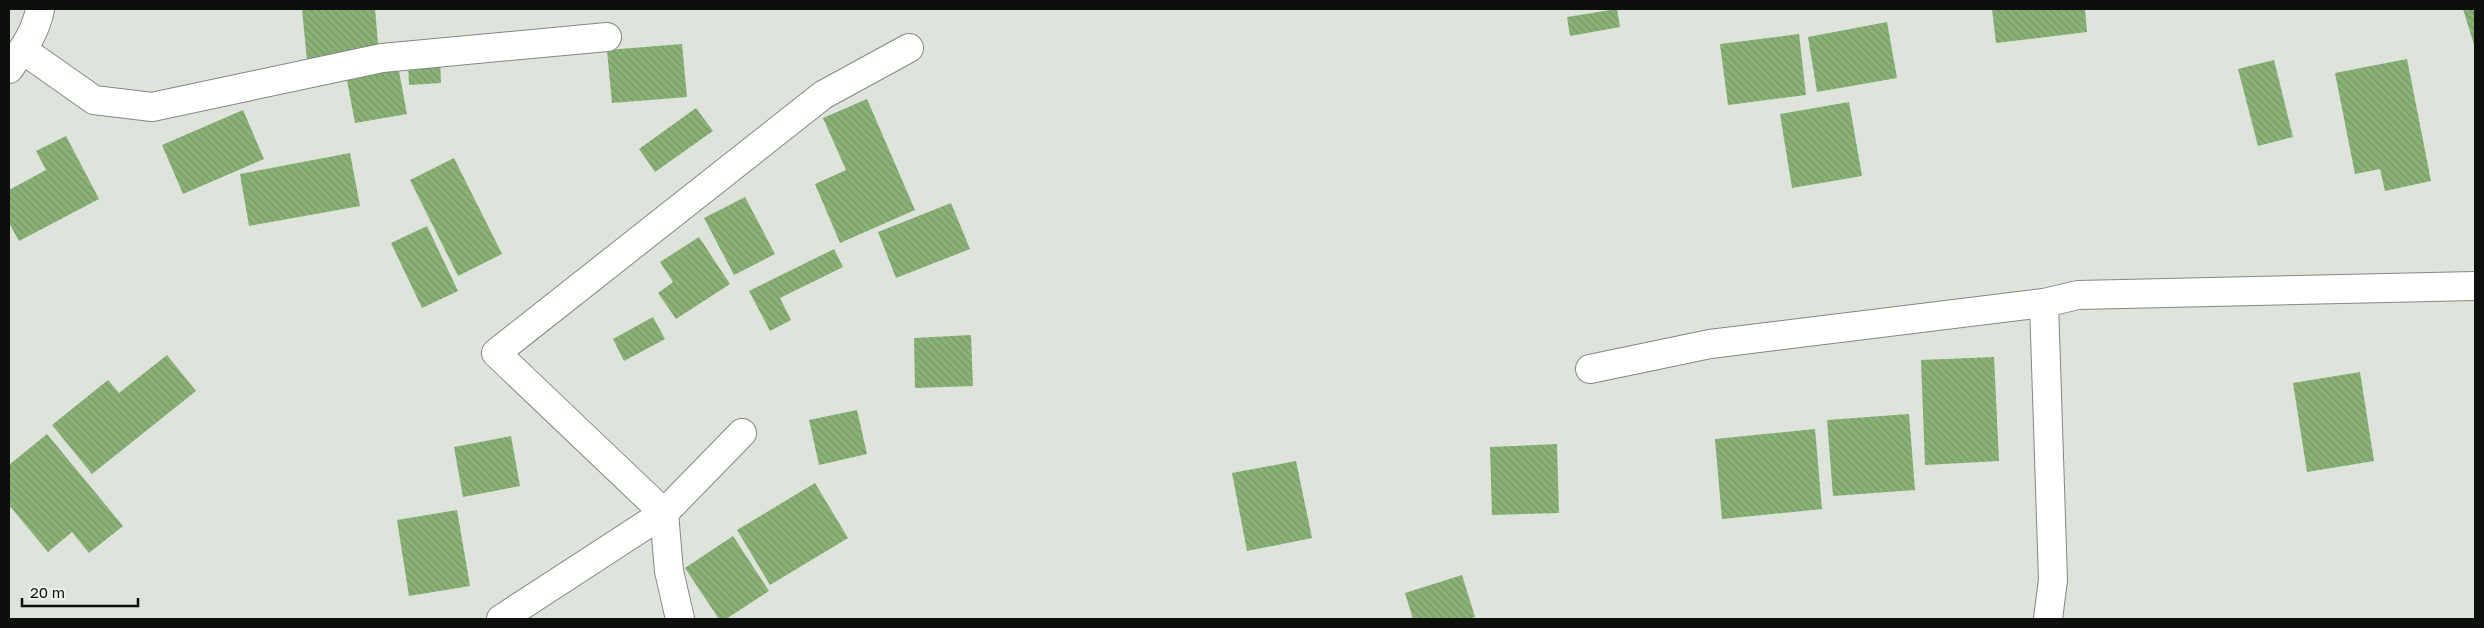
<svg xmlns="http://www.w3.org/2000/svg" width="2484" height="628" viewBox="0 0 2484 628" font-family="'Golos Text',sans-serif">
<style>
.building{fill:url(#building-back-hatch)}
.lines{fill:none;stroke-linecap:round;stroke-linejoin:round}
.minor-casing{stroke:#848882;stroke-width:30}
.minor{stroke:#fff;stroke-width:28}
</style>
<defs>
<pattern id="building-back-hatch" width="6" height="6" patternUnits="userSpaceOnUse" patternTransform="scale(1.25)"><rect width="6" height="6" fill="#8ab277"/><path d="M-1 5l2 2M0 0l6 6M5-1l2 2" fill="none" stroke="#769866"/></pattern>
</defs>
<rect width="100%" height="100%" fill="#dee3dc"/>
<!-- building -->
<g class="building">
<path d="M302 9H375L379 54 307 61Z"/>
<path d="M1617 9 1620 27 1570 36 1567 17Z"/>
<path d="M1992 9H2085L2087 32 1996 43Z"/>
<path d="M2463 9H2475V48Z"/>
<path d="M1887 22 1897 78 1817 92 1808 37Z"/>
<path d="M1799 34 1806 95 1728 105 1720 44Z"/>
<path d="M682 44 687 97 612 103 607 50Z"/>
<path d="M2407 59 2431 181 2385 191 2380 169 2355 174 2335 73Z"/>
<path d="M440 60 441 83 409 85 408 62Z"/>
<path d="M2274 60 2293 137 2258 146 2238 69Z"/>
<path d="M398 66 407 114 355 123 346 75Z"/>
<path d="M867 99 915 210 840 243 815 184 846 170 823 118Z"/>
<path d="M1849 102 1862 176 1792 188 1780 114Z"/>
<path d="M696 108 713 131 655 172 639 149Z"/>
<path d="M243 110 264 159 183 194 162 145Z"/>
<path d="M66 136 99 199 19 241 9 223V190L46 170 36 151Z"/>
<path d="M350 153 360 206 249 226 240 174Z"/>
<path d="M454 158 502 254 458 276 410 180Z"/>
<path d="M745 197 775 254 734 275 704 218Z"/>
<path d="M951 203 970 249 896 278 878 232Z"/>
<path d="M427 226 458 291 422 308 391 243Z"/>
<path d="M699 237 730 284 676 319 658 293 673 282 660 262Z"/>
<path d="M834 249 843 267 780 298 791 320 770 331 749 291Z"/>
<path d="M653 317 665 339 624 361 613 339Z"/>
<path d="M971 335 973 386 915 388 914 338Z"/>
<path d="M167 355 196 391 92 474 52 425 108 380 119 393Z"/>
<path d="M1994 357 1999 461 1925 465 1921 360Z"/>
<path d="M2360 372 2374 461 2307 472 2293 383Z"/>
<path d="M857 410 867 454 819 465 809 420Z"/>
<path d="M1909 414 1915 490 1833 496 1827 420Z"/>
<path d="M1815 429 1822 509 1722 519 1715 439Z"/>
<path d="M47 434 123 526 89 553 72 532 48 552 9 505V465Z"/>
<path d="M511 436 520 486 463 497 454 447Z"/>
<path d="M1557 444 1559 513 1492 515 1490 447Z"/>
<path d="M1296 461 1312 538 1247 551 1232 473Z"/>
<path d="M815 483 848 538 770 585 737 530Z"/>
<path d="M457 510 470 586 409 596 397 520Z"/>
<path d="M733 536 769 591 726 619H719L685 568Z"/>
<path d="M1462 575 1475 617 1468 619H1413L1405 593Z"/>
</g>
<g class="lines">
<!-- minor casing -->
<g class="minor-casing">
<g id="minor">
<path d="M23 50 94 100 152 107 382 58 607 37"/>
<path d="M9 69C22 51 36 32 40 9"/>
<path d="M2044 303 2053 580 2048 619"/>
<path d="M1590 369 1710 344 2044 303 2078 295 2475 286"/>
<path d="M501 619 664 513 496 353 823 95 909 48"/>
<path d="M680 619 669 571 664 513 742 433"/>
</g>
</g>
<!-- minor -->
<use href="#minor" class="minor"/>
</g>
<!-- border -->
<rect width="2484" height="628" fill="none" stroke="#0d0f0c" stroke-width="20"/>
<!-- scale -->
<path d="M22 598v8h116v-8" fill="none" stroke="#0d0f0c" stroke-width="2.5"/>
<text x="30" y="598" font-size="15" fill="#0d0f0c" stroke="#ebf0e9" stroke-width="4" paint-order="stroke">20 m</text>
</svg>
